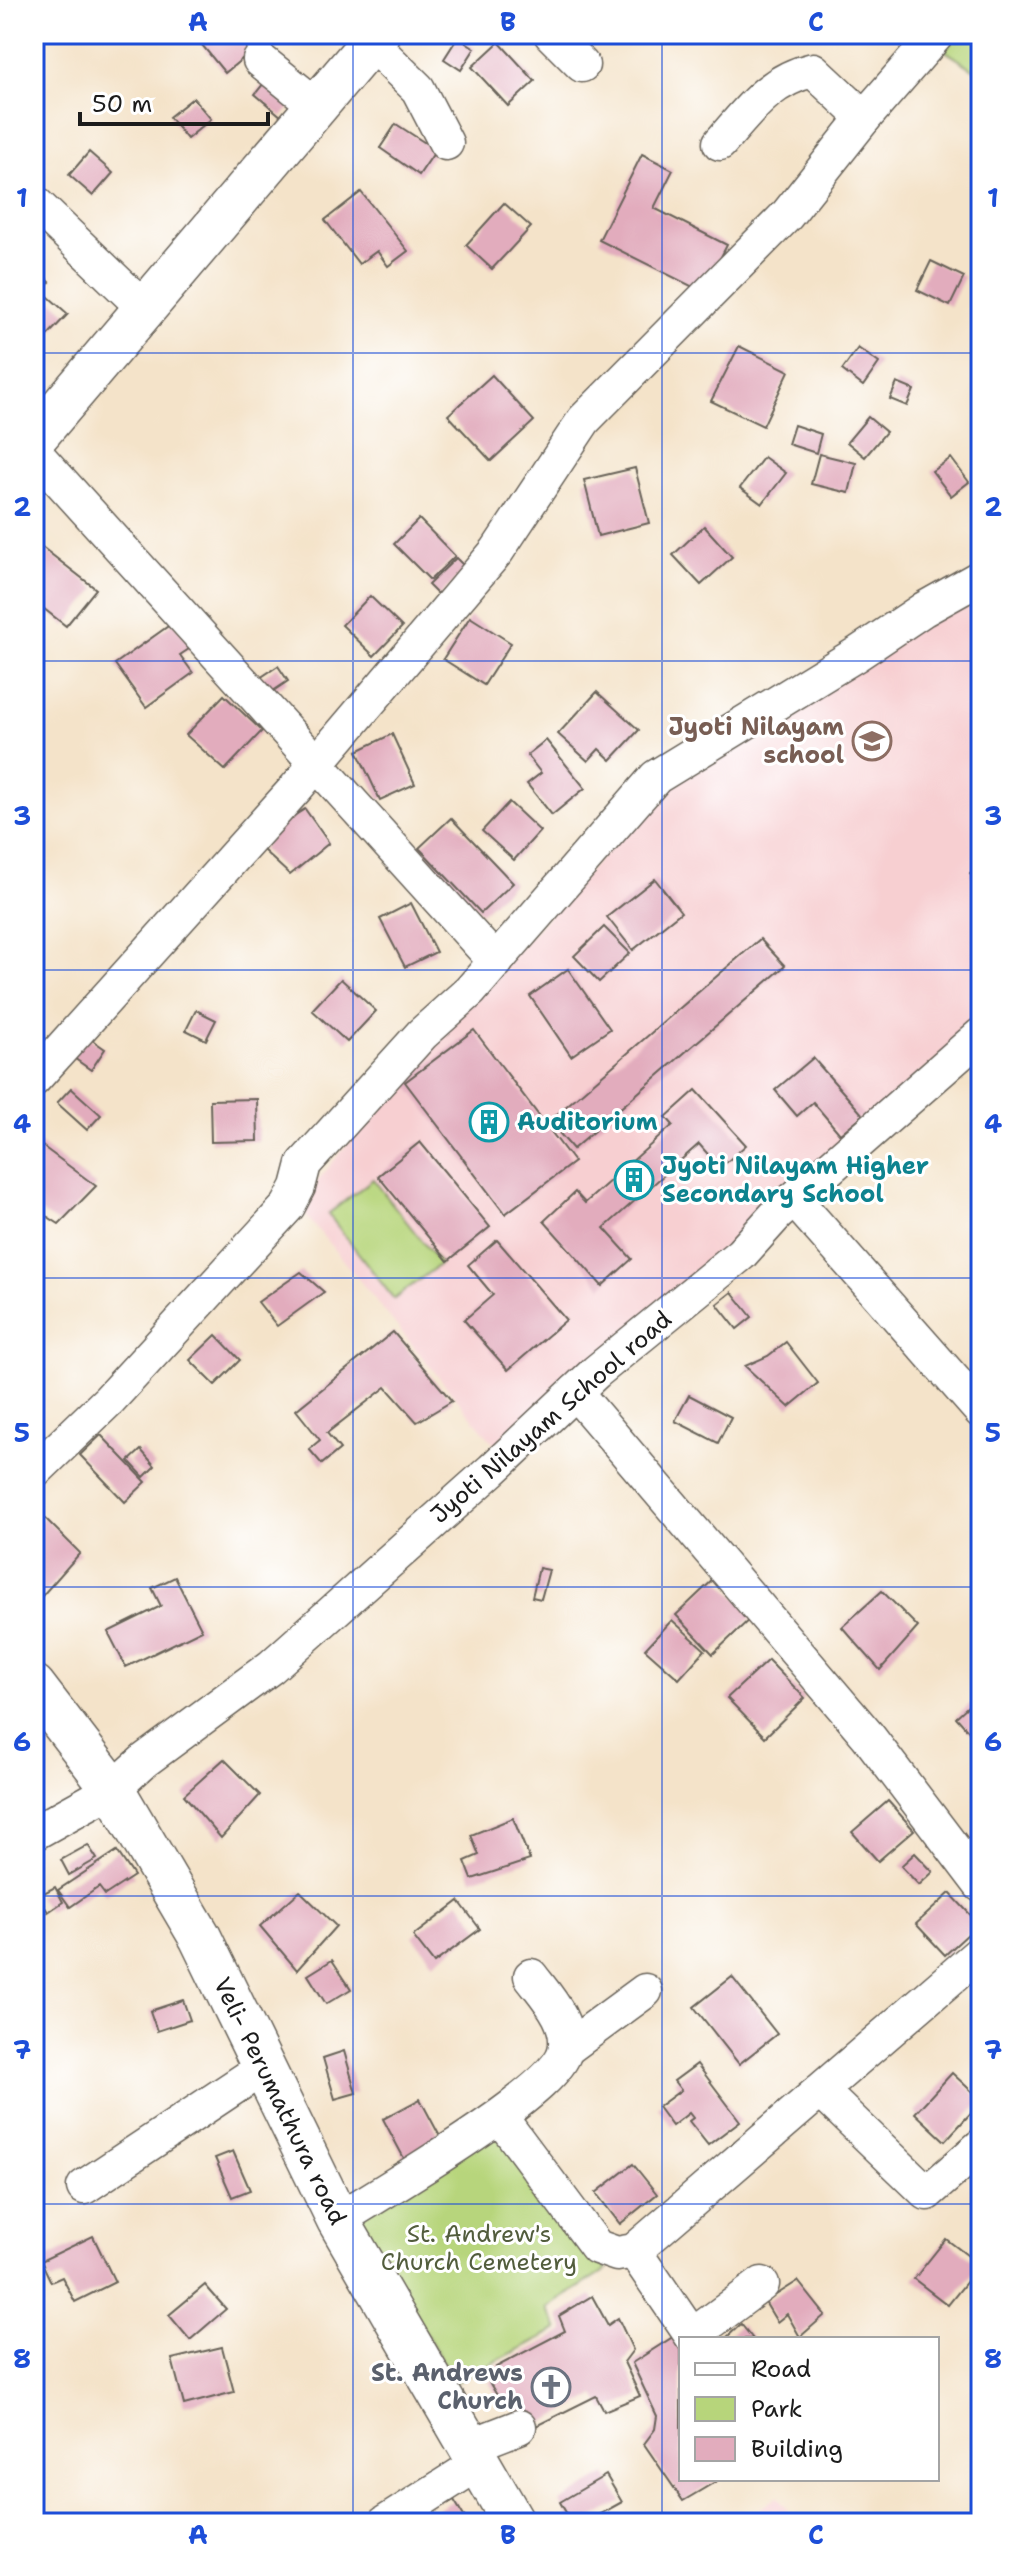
<svg xmlns="http://www.w3.org/2000/svg" width="1015" height="2557" viewBox="0 0 1015 2557" font-family="'Shantell Sans',sans-serif">
<style>
.built{fill:#f7cfd1}
.green{fill:#b7d57b;stroke:#6a784c;stroke-width:2}
.building{fill:#e2acbd}
.lines{fill:none;stroke-linecap:round;stroke-linejoin:round}
.minor-casing{stroke:#686259;stroke-width:37}
.major-casing{stroke:#686259;stroke-width:45}
.minor{stroke:#fff;stroke-width:34}
.major{stroke:#fff;stroke-width:42}
.grid{fill:none;stroke:#1d4ed8;stroke-width:2;stroke-opacity:0.55}
.labels{text-anchor:middle;dominant-baseline:central;stroke-width:6;stroke-linejoin:round;paint-order:stroke}
.education-label{font-size:24px;font-weight:bold;fill:#785e54;stroke:#fff;text-anchor:end}
.culture-label{font-size:24px;font-weight:bold;fill:#0d838f;stroke:#fff;text-anchor:start}
.street-label{font-size:24px;fill:#1c1c1c;stroke:#fff}
.park-label{font-size:24px;fill:#525d3d;stroke:#fff}
.worship-label{font-size:24px;font-weight:bold;fill:#5b616d;stroke:#fff;text-anchor:end}
.neatline{fill:none;stroke:#1d4ed8;stroke-width:3}
.grid-label{font-size:26px;text-anchor:middle;font-weight:bold;fill:#1d4ed8}
</style>
<rect width="100%" height="100%" fill="#fff"/>
<filter id="ink" filterUnits="userSpaceOnUse"><feTurbulence type="fractalNoise" baseFrequency=".0125" numOctaves="2"/><feDisplacementMap in="SourceGraphic" scale="16" xChannelSelector="R" yChannelSelector="G"/><feConvolveMatrix kernelMatrix="1 2 1 2 8 2 1 2 1" color-interpolation-filters="sRGB"/></filter>
<filter id="wash" filterUnits="userSpaceOnUse"><feTurbulence type="fractalNoise" baseFrequency=".006" numOctaves="4" result="noise"/><feDisplacementMap in="SourceGraphic" scale="32" xChannelSelector="R" yChannelSelector="G"/><feGaussianBlur stdDeviation="1.8" result="paint"/><feColorMatrix in="noise" values="0 0 0 0 0 0 0 0 0 0 0 0 0 0 0 0 0 1.4 0 .05"/><feComposite in="paint" operator="in"/></filter>
<g filter="url(#wash)">
<rect width="100%" height="100%" fill="#f4e3c9"/>
<!-- built -->
<g class="built">
<path d="M967 598 981 613V1021L498 1449 298 1206 391 1089 673 779Z"/>
<path d="M777 2497 800 2523H738Z"/>
</g>
<!-- green -->
<g class="green">
<path d="M956 34H981V74L941 48Z"/>
<path d="M373 1179 440 1264 394 1299 328 1214Z"/>
<path d="M493 2134 513 2144 606 2270 547 2308 558 2329 455 2383 358 2218Z"/>
</g>
<g id="blocks">
<!-- building -->
<g class="building">
<path d="M193 34H244L255 48 225 73Z"/>
<path d="M246 34H272L258 47Z"/>
<path d="M458 37 475 48 461 70 444 59Z"/>
<path d="M499 42 535 81 508 106 472 67Z"/>
<path d="M268 78 296 101 282 117 255 94Z"/>
<path d="M193 98 211 119 187 139 169 117Z"/>
<path d="M396 124 436 150 419 175 380 148Z"/>
<path d="M89 152 113 173 93 196 69 175Z"/>
<path d="M642 154 673 170 654 208 727 245 703 292 599 240Z"/>
<path d="M361 192 408 251 388 266 377 251 359 264 325 220Z"/>
<path d="M504 203 531 227 492 269 466 245Z"/>
<path d="M931 261 964 277 950 306 917 290Z"/>
<path d="M34 267 50 282 42 291 68 314 48 335 34 322Z"/>
<path d="M739 346 789 371 763 426 711 401Z"/>
<path d="M858 348 879 363 863 386 842 370Z"/>
<path d="M492 375 534 421 491 461 448 415Z"/>
<path d="M897 383 914 390 907 406 890 399Z"/>
<path d="M868 417 886 432 865 457 847 442Z"/>
<path d="M794 425 821 434 816 453 788 444Z"/>
<path d="M819 454 856 463 849 493 811 484Z"/>
<path d="M764 457 786 473 762 504 740 488Z"/>
<path d="M951 458 969 482 951 496 932 471Z"/>
<path d="M635 468 649 523 598 536 584 480Z"/>
<path d="M419 519 455 556 430 580 394 544Z"/>
<path d="M704 526 732 557 701 585 673 555Z"/>
<path d="M38 544 96 589 66 626 34 601V549Z"/>
<path d="M456 558 467 569 439 596 428 585Z"/>
<path d="M370 596 402 627 374 656 342 625Z"/>
<path d="M470 617 511 643 484 685 443 659Z"/>
<path d="M174 622 192 647 180 655 193 673 146 707 115 664Z"/>
<path d="M278 666 288 681 261 699 251 684Z"/>
<path d="M597 692 639 730 611 760 599 749 588 761 558 734Z"/>
<path d="M224 695 262 731 225 770 186 735Z"/>
<path d="M392 734 415 784 380 800 357 751Z"/>
<path d="M546 740 585 788 552 815 527 784 541 773 527 755Z"/>
<path d="M509 802 540 831 514 860 482 831Z"/>
<path d="M305 809 329 843 290 875 262 849 278 826Z"/>
<path d="M451 818 513 883 481 913 419 848Z"/>
<path d="M981 864V886L970 874Z"/>
<path d="M655 879 681 912 633 950 607 917Z"/>
<path d="M411 903 436 952 405 967 380 919Z"/>
<path d="M604 927 630 953 599 982 574 956Z"/>
<path d="M760 939 785 966 573 1149 549 1121Z"/>
<path d="M568 969 610 1029 571 1056 530 996Z"/>
<path d="M341 979 376 1011 347 1042 312 1010Z"/>
<path d="M196 1010 216 1020 206 1040 186 1030Z"/>
<path d="M78 1030 105 1049 91 1070 64 1051Z"/>
<path d="M474 1030 574 1162 505 1214 405 1082Z"/>
<path d="M813 1058 863 1115 840 1134 813 1102 797 1116 775 1090Z"/>
<path d="M71 1088 101 1115 87 1130 57 1103Z"/>
<path d="M696 1090 746 1145 720 1168 699 1144 604 1228 632 1259 602 1286 544 1221 575 1192 585 1203 673 1125 666 1117Z"/>
<path d="M257 1099 258 1141 211 1142 210 1100Z"/>
<path d="M34 1140 96 1186 59 1224 34 1208Z"/>
<path d="M420 1142 490 1227 448 1261 378 1176Z"/>
<path d="M497 1240 566 1320 508 1370 464 1320 493 1295 468 1265Z"/>
<path d="M301 1272 324 1292 277 1326 258 1302Z"/>
<path d="M732 1292 752 1317 737 1329 717 1304Z"/>
<path d="M393 1332 452 1401 417 1422 386 1387 327 1433 340 1449 322 1464 309 1449 320 1440 296 1410Z"/>
<path d="M216 1335 240 1360 215 1385 190 1360Z"/>
<path d="M786 1342 818 1383 789 1407 745 1366 768 1356Z"/>
<path d="M689 1395 731 1417 718 1443 675 1421Z"/>
<path d="M101 1435 146 1482 125 1502 80 1455Z"/>
<path d="M141 1450 155 1466 144 1477 129 1461Z"/>
<path d="M44 1517 80 1553 42 1596 34 1587V1527Z"/>
<path d="M539 1568 549 1570 541 1599 532 1597Z"/>
<path d="M175 1577 202 1630 126 1667 108 1632 161 1606 152 1588Z"/>
<path d="M716 1577 754 1615 713 1654 676 1615Z"/>
<path d="M882 1591 918 1627 880 1670 842 1627Z"/>
<path d="M672 1620 705 1650 679 1679 645 1649Z"/>
<path d="M768 1660 805 1698 765 1737 727 1698Z"/>
<path d="M981 1694V1745L956 1717Z"/>
<path d="M224 1759 260 1795 221 1838 184 1795Z"/>
<path d="M888 1801 914 1830 878 1861 852 1832Z"/>
<path d="M513 1818 530 1860 472 1879 465 1861 479 1855 471 1835Z"/>
<path d="M981 1831V1855L969 1841Z"/>
<path d="M88 1845 97 1859 69 1875 61 1860Z"/>
<path d="M117 1851 134 1876 105 1895 99 1887 70 1907 58 1890Z"/>
<path d="M915 1853 933 1872 919 1885 901 1866Z"/>
<path d="M55 1887 63 1902 48 1912 38 1896Z"/>
<path d="M300 1891 336 1926 297 1970 260 1926Z"/>
<path d="M950 1893 979 1924 945 1955 916 1924Z"/>
<path d="M459 1901 480 1929 434 1963 413 1936Z"/>
<path d="M332 1960 351 1989 326 2004 308 1975Z"/>
<path d="M732 1977 777 2034 739 2064 694 2007Z"/>
<path d="M183 2000 190 2020 157 2031 150 2011Z"/>
<path d="M344 2051 356 2093 335 2099 323 2058Z"/>
<path d="M697 2064 740 2121 708 2145 689 2121 693 2118 689 2113 672 2126 658 2107 681 2090 674 2081Z"/>
<path d="M952 2073 981 2100V2102L945 2141 915 2113Z"/>
<path d="M420 2099 444 2144 407 2164 383 2119Z"/>
<path d="M233 2151 250 2190 232 2197 215 2158Z"/>
<path d="M633 2164 657 2194 620 2224 596 2193Z"/>
<path d="M93 2236 115 2282 75 2302 62 2277 51 2282 41 2261Z"/>
<path d="M946 2239 980 2265 948 2305 914 2279Z"/>
<path d="M798 2281 825 2315 800 2337 787 2314 777 2322 765 2302Z"/>
<path d="M205 2285 226 2309 190 2340 169 2315Z"/>
<path d="M592 2296 608 2325 618 2318 633 2350 624 2362 640 2396 604 2411 596 2396 530 2429 517 2401 504 2407 489 2382 503 2376 496 2367 565 2331 559 2316Z"/>
<path d="M741 2324 753 2339H725Z"/>
<path d="M676 2335 681 2343V2479H720L683 2501 644 2444 655 2429 657 2416 632 2363Z"/>
<path d="M222 2347 234 2392 184 2405 172 2359Z"/>
<path d="M606 2475 622 2502 584 2523H572L560 2502Z"/>
<path d="M454 2500 468 2523H435L429 2514Z"/>
</g>
</g>
</g>
<g filter="url(#ink)">
<use href="#blocks" fill-opacity="0" stroke="#686259" stroke-width="2"/>
<g class="lines">
<!-- minor casing -->
<g class="minor-casing">
<g id="minor">
<path d="M551 34 582 65"/>
<path d="M371 43 418 89 446 143"/>
<path d="M260 60 317 106"/>
<path d="M720 143C749 110 769 80 813 70L864 118"/>
<path d="M34 202 139 303 143 311"/>
<path d="M34 452 496 962"/>
<path d="M34 1079 296 788 497 551 584 420 787 215 864 118 937 34"/>
<path d="M794 1199 981 1411"/>
<path d="M575 1392 868 1736 981 1885"/>
<path d="M34 1472 109 1400 288 1206 298 1187 304 1164 422 1034 470 991 656 777 857 654 924 609 981 577"/>
<path d="M34 1833 113 1789 145 1760 271 1667 492 1470 596 1372 741 1254 777 1214 981 1035"/>
<path d="M566 2049 645 1991"/>
<path d="M821 2091 927 2193 981 2146"/>
<path d="M500 2117 597 2247 617 2254 634 2251 981 1952"/>
<path d="M84 2187 263 2068"/>
<path d="M338 2220C381 2192 555 2093 565 2051 572 2023 546 1996 531 1976"/>
<path d="M634 2251 694 2339"/>
<path d="M692 2336 762 2284"/>
<path d="M470 2446 519 2427"/>
<path d="M385 2523 479 2463"/>
</g>
</g>
<!-- major casing -->
<g class="major-casing">
<g id="major">
<path d="M34 439 378 34"/>
<path d="M34 1686 113 1789 200 1937 338 2220 514 2523"/>
</g>
</g>
<!-- minor -->
<use href="#minor" class="minor"/>
<!-- major -->
<use href="#major" class="major"/>
</g>
</g>
<!-- grid -->
<path class="grid" d="M353 34V2523M662 34V2523M34 353H981M34 661H981M34 970H981M34 1278H981M34 1587H981M34 1896H981M34 2204H981"/>
<!-- icons -->
<defs>
<g id="school-ring" transform="scale(2)"><circle r="9.5" fill="#fff" stroke="#8d6e63" stroke-width="1.5"/><path d="M0-5L7-2L0 1L-7-2ZM-4 1L0 2.5L4 1V4Q0 6-4 4Z" fill="#8d6e63"/></g>
<g id="building-ring" transform="scale(2)"><circle r="9.5" fill="#fff" stroke="#0f9aa8" stroke-width="1.5"/><path d="M-4-6H4V6H1V3H-1V6H-4ZM-2.5-4.3h1.7v1.8h-1.7ZM.8-4.3h1.7v1.8H.8ZM-2.5-1h1.7V.8h-1.7ZM.8-1h1.7V.8H.8Z" fill="#0f9aa8"/></g>
<g id="church-ring" transform="scale(2)"><circle r="9.5" fill="#fff" stroke="#6b7280" stroke-width="1.5"/><path d="M-1.2-6h2.4v3.5h3.3v2.4h-3.3V6h-2.4V-.1h-3.3v-2.4h3.3Z" fill="#6b7280"/></g>
</defs>
<g fill-rule="evenodd">
<use href="#school-ring" x="872" y="741"/>
<use href="#building-ring" x="489" y="1122"/>
<use href="#building-ring" x="634" y="1180"/>
<use href="#church-ring" x="551" y="2387"/>
</g>
<g class="labels">
<!-- education labels -->
<g class="education-label">
<text x="844" y="727">Jyoti Nilayam<tspan x="844" dy="28">school</tspan></text>
</g>
<!-- culture labels -->
<g class="culture-label">
<text x="517" y="1122">Auditorium</text>
<text x="662" y="1166">Jyoti Nilayam Higher<tspan x="662" dy="28">Secondary School</tspan></text>
</g>
<!-- street labels -->
<g class="street-label">
<text transform="translate(551 1417) rotate(-41)">Jyoti Nilayam School road</text>
<text transform="translate(280 2101) rotate(64)">Veli- Perumathura road</text>
</g>
<!-- park labels -->
<g class="park-label">
<text x="479" y="2234">St. Andrew's<tspan x="479" dy="28">Church Cemetery</tspan></text>
</g>
<!-- worship labels -->
<g class="worship-label">
<text x="523" y="2373">St. Andrews<tspan x="523" dy="28">Church</tspan></text>
</g>
</g>
<!-- margin -->
<rect width="1015" height="2557" fill="none" stroke="#fff" stroke-width="88"/>
<!-- legend -->
<rect x="679" y="2337" width="260" height="144" fill="#ffffff" stroke="#a4a4a4" stroke-width="2"/>
<rect x="695" y="2363" width="40" height="12" fill="#ffffff" stroke="#a4a4a4" stroke-width="2"/>
<text x="751" y="2377" font-size="24" fill="#1c1c1c">Road</text>
<rect x="695" y="2397" width="40" height="24" fill="#b7d57b" stroke="#a4a4a4" stroke-width="2"/>
<text x="751" y="2417" font-size="24" fill="#1c1c1c">Park</text>
<rect x="695" y="2437" width="40" height="24" fill="#e2acbd" stroke="#a4a4a4" stroke-width="2"/>
<text x="751" y="2457" font-size="24" fill="#1c1c1c">Building</text>
<!-- scale -->
<path d="M80 112v12h188v-12" fill="none" stroke="#1c1c1c" stroke-width="4"/>
<text x="92" y="112" font-size="24" fill="#1c1c1c" stroke="#ffffff" stroke-width="6" paint-order="stroke">50 m</text>
<rect x="44" y="44" width="927" height="2469" class="neatline"/>
<g class="grid-label">
<text x="198" y="31">A</text>
<text x="508" y="31">B</text>
<text x="816" y="31">C</text>
<text x="22" y="207">1</text>
<text x="993" y="207">1</text>
<text x="22" y="516">2</text>
<text x="993" y="516">2</text>
<text x="22" y="825">3</text>
<text x="993" y="825">3</text>
<text x="22" y="1133">4</text>
<text x="993" y="1133">4</text>
<text x="22" y="1442">5</text>
<text x="993" y="1442">5</text>
<text x="22" y="1751">6</text>
<text x="993" y="1751">6</text>
<text x="22" y="2059">7</text>
<text x="993" y="2059">7</text>
<text x="22" y="2368">8</text>
<text x="993" y="2368">8</text>
<text x="198" y="2544">A</text>
<text x="508" y="2544">B</text>
<text x="816" y="2544">C</text>
</g>
</svg>
